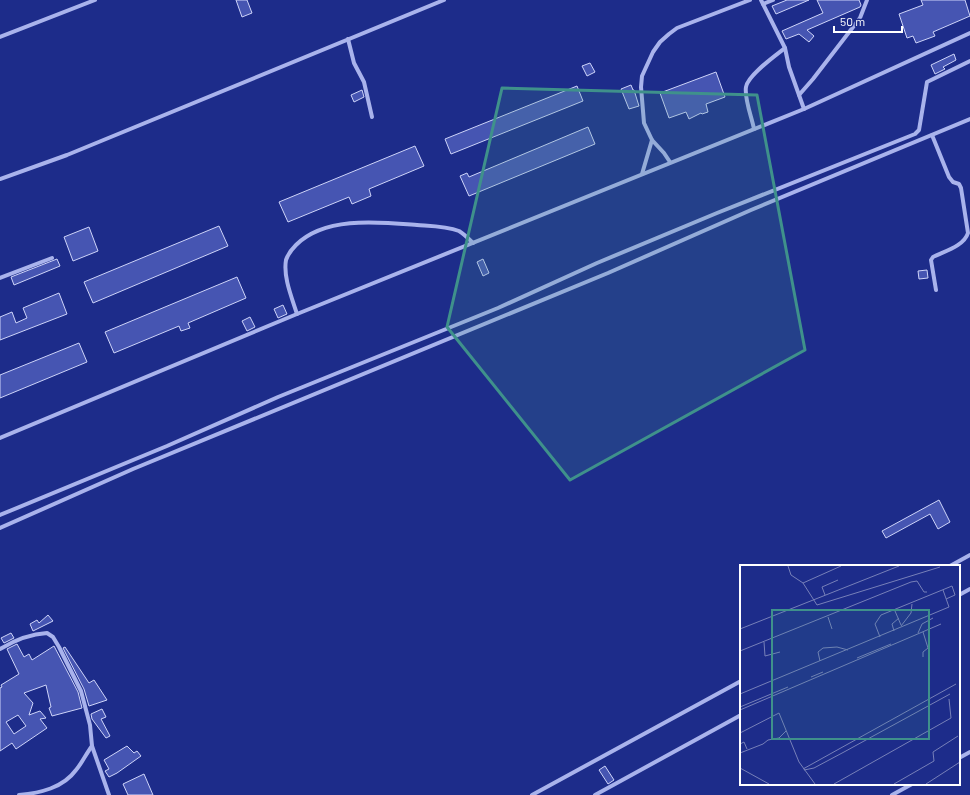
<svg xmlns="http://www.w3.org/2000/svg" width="970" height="795" viewBox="0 0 970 795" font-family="Barlow,sans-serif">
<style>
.building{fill:#4655b2;stroke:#ced4f9;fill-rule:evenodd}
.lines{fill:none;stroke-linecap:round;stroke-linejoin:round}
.minor{stroke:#a9b3ec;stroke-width:4}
.marked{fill:#3f918b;fill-opacity:0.2;stroke:#3f918b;stroke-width:3;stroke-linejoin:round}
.inset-road{fill:none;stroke:#7780b9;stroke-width:1}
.view{fill:#3f918b;fill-opacity:0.15;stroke:#3f918b;stroke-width:2}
.inset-edge{fill:none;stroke:#fff;stroke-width:2}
</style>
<rect width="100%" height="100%" fill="#1d2c8a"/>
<!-- building -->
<g class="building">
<path d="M236 0H247L252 13 242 17Z"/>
<path d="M787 0H809L776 14 772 6Z"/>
<path d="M817 0H859L861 5 860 7 807 30 814 36 809 42 799 34 786 39 782 31 823 13Z"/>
<path d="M921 0H965L970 16 933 32 935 36 916 43 913 36 907 38 899 14 923 5Z"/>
<path d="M954 54 956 60 943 67 945 69 935 74 931 65Z"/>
<path d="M590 63 595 72 587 76 582 66Z"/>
<path d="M716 72 725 97 706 104 708 112 702 114 701 113 689 119 686 112 669 118 660 93Z"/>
<path d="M631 85 633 90H634L639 106 629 109 621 89Z"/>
<path d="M577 86 583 101 451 154 445 139Z"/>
<path d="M362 90 364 97 354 102 351 95Z"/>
<path d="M588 127 595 144 469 196 460 176 467 173 469 177Z"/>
<path d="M415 146 424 166 369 189 371 196 352 204 349 197 288 222 279 202Z"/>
<path d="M219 226 228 246 93 303 84 282Z"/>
<path d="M89 227 98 251 73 261 64 237Z"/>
<path d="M57 259 60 266 14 285 11 277Z"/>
<path d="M483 259 489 273 483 276 477 262Z"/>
<path d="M927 270 928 278 919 279 918 271Z"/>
<path d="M237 277 246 298 188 323 190 328 181 331 179 326 114 353 105 332Z"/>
<path d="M59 293 67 314 0 340V317L12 312 16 323 27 318 23 308Z"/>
<path d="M283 305 287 314 278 318 274 309Z"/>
<path d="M250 317 255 327 247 331 242 321Z"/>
<path d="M79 343 87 362 0 398V375Z"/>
<path d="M939 500 950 522 938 529 930 514 886 538 882 531Z"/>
<path d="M48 615 53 621 33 631 30 624 37 620 39 623Z"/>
<path d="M11 633 14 638 4 643 1 638Z"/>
<path d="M17 644 24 657 29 654 32 660 54 646 78 692 82 708 52 716 49 708 51 707 46 685 24 693 33 703 29 715 40 711 46 718 40 719 47 728 16 749 12 743 0 751V688L2 687 1 685 19 674 7 649ZM18 715 26 726 14 734 6 722Z"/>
<path d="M65 647 89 683 94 680 107 700 89 706 84 689 63 648Z"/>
<path d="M102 709 106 717 101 719 110 736 106 738 92 719 91 714Z"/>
<path d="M127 746 134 753 137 751 141 756 117 773 109 777 105 771 109 769 104 760Z"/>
<path d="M605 766 614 780 608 784 599 770Z"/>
<path d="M144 774 153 795H128L123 784Z"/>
</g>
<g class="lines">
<!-- minor -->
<g class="minor">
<path d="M761 0 785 48 789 67 804 109"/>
<path d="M763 4 773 0"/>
<path d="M0 37 95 0"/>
<path d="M348 39 354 63 364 82 372 117"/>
<path d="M799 95 813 79 860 18 867 0"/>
<path d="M754 129C752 118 744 98 746 87 748 75 775 56 785 48"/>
<path d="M932 135 949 177 953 182 959 184 961 188 968 233C964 246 945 251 933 257L931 260 936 290"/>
<path d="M670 162 664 153 652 140 644 123 641 87 642 76 653 52 660 42 669 34 677 28 750 0"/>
<path d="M642 174 652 140"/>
<path d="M0 179 67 155 444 0"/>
<path d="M0 278 52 258"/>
<path d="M297 314C292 298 283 277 286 260 288 254 292 249 296 245 325 216 379 222 417 225 430 226 446 226 459 231 464 234 469 239 473 243"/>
<path d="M0 438 297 314 804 109 970 33"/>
<path d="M0 515 167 446 278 397 498 308 597 263 717 213 915 134 919 130 927 82 970 61"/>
<path d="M0 528 133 469 608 273 751 210 970 119"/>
<path d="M950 566 970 555"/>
<path d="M959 595 970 589"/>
<path d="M0 649C15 640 30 634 47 633L53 637 59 647 81 691 90 725 92 746 109 795"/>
<path d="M959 758 970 752"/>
<path d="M19 795C40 793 63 788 76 770 82 763 86 754 92 746"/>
<path d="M532 795 741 681"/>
<path d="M595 795 741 715"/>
<path d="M892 795 912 784"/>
</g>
</g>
<!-- marked area -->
<path class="marked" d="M502 88 757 95 805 350 570 480 447 327Z"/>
<!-- overview -->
<g transform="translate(740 565)">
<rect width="220" height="220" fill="#1d2c8a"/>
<path class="inset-road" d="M48 1 51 10 63 18 77 40 200 2M63 18 101 1M85 30 82 22 98 15M155 46 161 60M88 52 92 64M161 61 171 48 172 39M0 64 159 1M154 66 152 59 159 53M183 67 188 83 183 87V92M178 68 182 59 193 53M140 72 135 59 141 50 212 21 215 30 206 34M24 77 25 91 40 87M0 86 171 17 177 16 184 27H187M117 93 151 79M80 96 78 87 83 83 97 82 108 85M71 112 83 107M0 129 209 42 203 25M0 142 48 122M0 145 201 59M0 168 39 148 59 197 75 219M0 179 4 177 7 184M0 188 23 179 28 175 39 173 46 166M0 203 29 219M63 204 216 119M64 205 74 203 104 187 210 129M94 219 211 153 209 134M154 219 194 196 193 187 218 171M186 219 220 197"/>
<path class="view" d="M32 45H189V174H32Z"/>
<rect width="220" height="220" class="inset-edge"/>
</g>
<!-- scale -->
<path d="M834 26v6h68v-6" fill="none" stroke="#ffffff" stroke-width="2"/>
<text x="840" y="26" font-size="12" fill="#ffffff" stroke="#1d2c8a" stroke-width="3" paint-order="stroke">50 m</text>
</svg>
